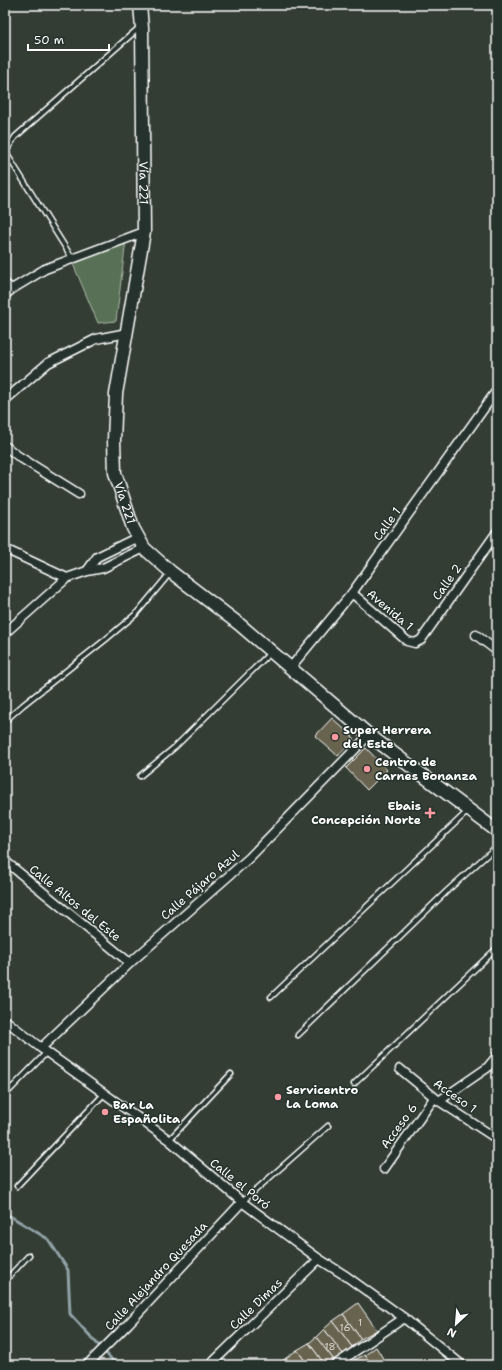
<svg xmlns="http://www.w3.org/2000/svg" width="502" height="1370" viewBox="0 0 502 1370" font-family="'Shantell Sans',sans-serif">
<style>
.green{fill:#587055;stroke:#acb8aa}
.lines{fill:none;stroke-linecap:round;stroke-linejoin:round}
.stream{stroke:#91a3a8;stroke-width:3}
.building{fill:#676350;stroke:#fff}
.service-casing{stroke:#fff;stroke-width:7}
.minor-casing{stroke:#fff;stroke-width:11}
.secondary-casing{stroke:#fff;stroke-width:15}
.service{stroke:#26332d;stroke-width:4}
.minor{stroke:#26332d;stroke-width:8}
.secondary{stroke:#26332d;stroke-width:12}
.poi-dot{fill:#ff9aa2;stroke:#26332d;stroke-width:1.5}
.labels{text-anchor:middle;dominant-baseline:central;stroke-width:3;stroke-linejoin:round;paint-order:stroke}
.number-label{font-size:10px;fill:#d9d8d3}
.street-label{font-size:12px;fill:#fff;stroke:#26332d}
.poi-label{font-size:12px;font-weight:bold;fill:#fff;stroke:#26332d;text-anchor:start}
</style>
<rect width="100%" height="100%" fill="#333d34"/>
<filter id="ink" filterUnits="userSpaceOnUse"><feTurbulence type="fractalNoise" baseFrequency=".025" numOctaves="2"/><feDisplacementMap in="SourceGraphic" scale="8" xChannelSelector="R" yChannelSelector="G"/><feConvolveMatrix kernelMatrix="1 2 1 2 8 2 1 2 1" color-interpolation-filters="sRGB"/></filter>
<g filter="url(#ink)">
<!-- green -->
<path class="green" d="M126 240 116 321 98 323 73 264Z"/>
<g class="lines">
<!-- stream -->
<path class="stream" d="M5 1213 48 1239 68 1270 70 1314 115 1363V1365"/>
</g>
<!-- building -->
<g class="building">
<path d="M332 718 354 738 338 756 315 736Z"/>
<path d="M366 748 387 770 367 790 346 768Z"/>
<path d="M358 1303 377 1330 361 1339 343 1314Z"/>
<path d="M343 1314 361 1339 352 1347 333 1321Z"/>
<path d="M333 1321 352 1347 343 1354 324 1329Z"/>
<path d="M324 1329 343 1354 334 1360 316 1337Z"/>
<path d="M316 1337 334 1360 326 1365H325L309 1343Z"/>
<path d="M309 1343 325 1365H308L297 1350Z"/>
<path d="M376 1347 387 1365H371L365 1355Z"/>
<path d="M297 1350 308 1365H292L286 1358Z"/>
<path d="M365 1355 371 1365H357L354 1360Z"/>
<path d="M286 1358 292 1365H280L279 1364Z"/>
</g>
<g class="lines">
<!-- service casing -->
<g class="service-casing">
<g id="service">
<path d="M72 258 8 156 7 150 15 137 140 27"/>
<path d="M5 721 23 705 105 640 136 614 171 572"/>
<path d="M140 776 175 747 270 653"/>
<path d="M271 997 468 811"/>
<path d="M298 1035 448 890 497 846"/>
<path d="M354 1084 497 948"/>
<path d="M5 1095 47 1052"/>
<path d="M169 1140 231 1074"/>
<path d="M17 1186 104 1094"/>
<path d="M242 1202 328 1126"/>
<path d="M5 1281 29 1255"/>
</g>
</g>
<!-- minor casing -->
<g class="minor-casing">
<g id="minor">
<path d="M5 284 12 289"/>
<path d="M5 295 12 289 45 269 144 232"/>
<path d="M5 400 48 363 96 339 127 333"/>
<path d="M5 446 18 456 79 494"/>
<path d="M5 549 67 578"/>
<path d="M87 571 97 557 138 537"/>
<path d="M352 593 407 641 415 643 421 640 497 532"/>
<path d="M5 633 67 578 87 571 103 568 144 548"/>
<path d="M476 635 497 651"/>
<path d="M291 667 352 593 497 390"/>
<path d="M5 861 130 963"/>
<path d="M5 1020 41 1048 169 1140 242 1202 319 1259 346 1276 404 1318 462 1365"/>
<path d="M41 1048 130 963 249 858 369 735"/>
<path d="M400 1069 439 1101 497 1139"/>
<path d="M439 1101 487 1068 497 1056"/>
<path d="M384 1169 434 1098"/>
<path d="M87 1365 128 1324 242 1202"/>
<path d="M210 1365 319 1259"/>
<path d="M335 1365 404 1318"/>
</g>
</g>
<!-- secondary casing -->
<g class="secondary-casing">
<g id="secondary">
<path id="s1" d="M140 5 142 28 144 232 116 394 114 440 115 473 133 528 144 548 171 572 239 624 369 735 497 831"/>
</g>
</g>
<!-- service -->
<use href="#service" class="service"/>
<!-- minor -->
<use href="#minor" class="minor"/>
<!-- secondary -->
<use href="#secondary" class="secondary"/>
</g>
</g>
<!-- markers -->
<g class="poi-dot">
<circle cx="335" cy="737" r="4"/>
<circle cx="367" cy="769" r="4"/>
<path d="M428 807h4v4h4v4h-4v4h-4v-4h-4v-4h4z"/>
<circle cx="278" cy="1097" r="4"/>
<circle cx="105" cy="1112" r="4"/>
</g>
<g class="labels">
<!-- number labels -->
<g class="number-label">
<text x="360" y="1322">1</text>
<text x="345" y="1327">16</text>
<text x="330" y="1346">18</text>
</g>
<!-- street labels -->
<g class="street-label">
<text stroke="none"><textPath href="#s1" startOffset="178">Vía 221</textPath></text>
<text stroke="none"><textPath href="#s1" startOffset="502">Vía 221</textPath></text>
<text transform="translate(387 524) rotate(-54)">Calle 1</text>
<text transform="translate(447 582) rotate(-55)">Calle 2</text>
<text transform="translate(390 610) rotate(40)">Avenida 1</text>
<text transform="translate(200 885) rotate(-41)">Calle Pájaro Azul</text>
<text transform="translate(75 903) rotate(39)">Calle Altos del Este</text>
<text transform="translate(455 1096) rotate(35)">Acceso 1</text>
<text transform="translate(399 1126) rotate(-54)">Acceso 6</text>
<text transform="translate(240 1184) rotate(39)">Calle el Poró</text>
<text transform="translate(156 1276) rotate(-47)">Calle Alejandro Quesada</text>
<text transform="translate(256 1304) rotate(-44)">Calle Dimas</text>
</g>
<!-- poi labels -->
<g class="poi-label">
<text x="343" y="730">Super Herrera<tspan x="343" dy="14">del Este</tspan></text>
<text x="375" y="762">Centro de<tspan x="375" dy="14">Carnes Bonanza</tspan></text>
<text x="421" y="806" text-anchor="end">Ebais<tspan x="421" dy="14">Concepción Norte</tspan></text>
<text x="286" y="1090">Servicentro<tspan x="286" dy="14">La Loma</tspan></text>
<text x="113" y="1105">Bar La<tspan x="113" dy="14">Españolita</tspan></text>
</g>
</g>
<!-- margin -->
<rect width="502" height="1370" fill="none" stroke="#26332d" stroke-width="20"/>
<rect x="10" y="10" width="482" height="1350" fill="none" stroke="#fff" stroke-width="1.5" filter="url(#ink)"/>
<!-- north arrow -->
<g transform="translate(456 1324) rotate(206)" stroke="#26332d" stroke-width="3" paint-order="stroke">
<path d="M0-3L7 15L0 10L-7 15Z" fill="#ffffff"/>
<text y="-6" font-size="11" font-weight="bold" text-anchor="middle" fill="#ffffff">N</text>
</g>
<!-- scale -->
<path d="M28 44v6h81v-6" fill="none" stroke="#ffffff" stroke-width="2"/>
<text x="34" y="44" font-size="12" fill="#ffffff" stroke="#26332d" stroke-width="3" paint-order="stroke">50 m</text>
</svg>
